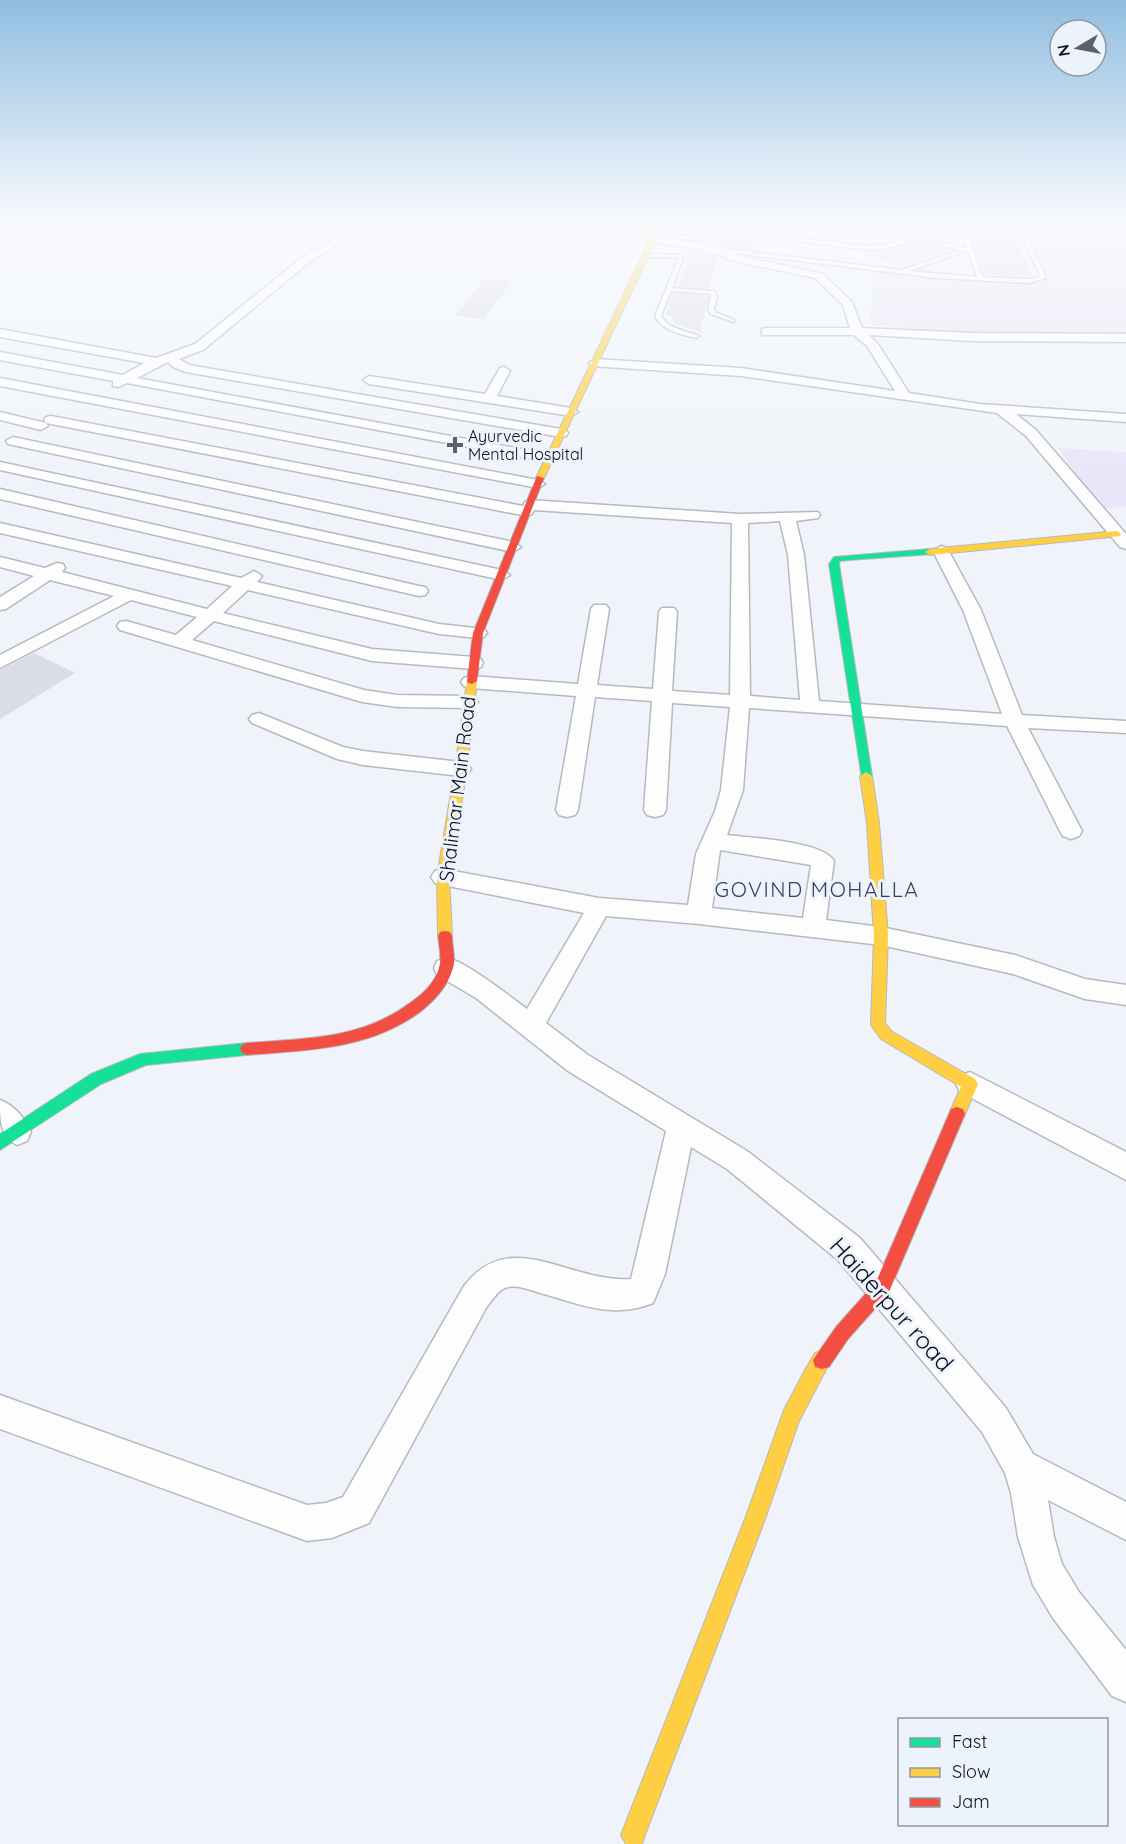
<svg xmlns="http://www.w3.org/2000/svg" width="1126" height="1844" viewBox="0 0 1126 1844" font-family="Quicksand,sans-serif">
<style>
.green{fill:#eae5f7}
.building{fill:#dbdde6}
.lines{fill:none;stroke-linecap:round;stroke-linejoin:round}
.lane-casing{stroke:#b5b9c0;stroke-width:3}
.street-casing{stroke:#b5b9c0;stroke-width:3}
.fast-casing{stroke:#b5b9c0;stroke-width:2}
.slow-casing{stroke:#b5b9c0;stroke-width:2}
.jam-casing{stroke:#b5b9c0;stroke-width:2}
.lane{fill:#fdfdfe;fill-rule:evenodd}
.street{fill:#fdfdfe;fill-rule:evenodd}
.fast{fill:#16e098;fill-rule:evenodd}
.slow{fill:#ffcf43;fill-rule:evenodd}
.jam{fill:#f24e42;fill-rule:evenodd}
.poi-dot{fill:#5c6068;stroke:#edf3fd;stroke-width:2}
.labels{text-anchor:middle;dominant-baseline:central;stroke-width:6;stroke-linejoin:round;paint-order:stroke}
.far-poi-label{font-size:16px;fill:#0c111a;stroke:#edf3fd;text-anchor:start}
.street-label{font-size:20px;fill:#0c111a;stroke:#edf3fd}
.neighbourhood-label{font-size:21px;letter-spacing:1.5px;fill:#364257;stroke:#edf3fd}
.near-street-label{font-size:24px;fill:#0c111a;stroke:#edf3fd}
</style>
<rect width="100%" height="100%" fill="#f0f4fa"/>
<!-- green -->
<g class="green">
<path d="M935 223H1126V335L976 333 870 325 873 271 1040 283 1048 277 1031 242 1058 233Z"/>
<path d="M1058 448 1126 452V507L1100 508Z"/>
</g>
<!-- building -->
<g class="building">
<path d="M734 223 760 251 727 247 704 237 697 227Z"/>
<path d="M970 236 1014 238 1033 276 985 275Z"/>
<path d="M920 241 951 250 903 266 866 254Z"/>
<path d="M690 250 717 257 709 288 678 286Z"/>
<path d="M484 279 512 281 484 319 455 316Z"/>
<path d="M673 293 709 296 700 332 673 323 672 317 666 314Z"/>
<path d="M34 653 75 673 0 719V670Z"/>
</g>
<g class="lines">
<!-- lane casing -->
<g class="lane-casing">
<g id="lane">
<path d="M692 223H697L694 227 703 239 726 249 902 270 959 250 920 239 882 249 868 250 771 238 753 223H758L772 236 868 246 882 245 946 230 1018 232 1028 237 1046 278 1029 283 937 278 725 252 704 243 694 235 656 231 658 230 692 232 690 227ZM946 232 962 233 967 247 963 248 926 238ZM967 233 1017 234 1024 238 1040 277 1029 279 983 277ZM968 250 977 277 909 271 966 251Z"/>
<path d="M645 254 684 255 672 288 714 291 717 296 714 309 715 312 734 320V322L711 314 708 309 711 296 710 294 671 291 661 316C670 330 686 330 699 336L696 338C680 334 663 331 655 316L679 257H647Z"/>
</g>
</g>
<!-- street casing -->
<g class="street-casing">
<g id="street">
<path d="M301 223C335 223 367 232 401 231 473 229 544 223 616 223L611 226 400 237 357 234 312 260 203 350 179 359 189 365 561 429 566 430 568 433 566 436 561 437 186 372 173 367 168 362 137 378 548 454 555 458 553 461 548 462 127 383 118 387 113 386V381L0 360V352L123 375 144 363 0 337V329L156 358 195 344 304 256 346 232Z"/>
<path d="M654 237 702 243 745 257 823 274 852 302 862 328 971 333 1126 334V342L971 341 869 335 878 344 909 393 980 404 1126 414V422L1016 414 1036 430 1126 534V549L1120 547 1026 436 997 413 741 376 591 366 589 363 595 359 741 368 895 391 867 346 854 335H762V329L766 328H850L843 305 815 278 738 262 700 249 651 242 649 240Z"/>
<path d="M504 367 510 371 497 396 571 408 578 412 571 416 369 384 363 380 369 376 485 394 500 368Z"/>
<path d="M0 378 538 480 545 484 538 488 0 386Z"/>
<path d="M0 412 46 423 48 426 41 430 0 420Z"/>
<path d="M51 416 523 506 525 502 530 500 740 514 818 512 820 515 818 518 796 521 804 555 819 701 1002 714 963 610 933 551 941 546 947 548 981 610 1022 715 1126 721V733L1028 728 1082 831 1079 836 1071 839 1063 836 1060 831 1007 726 749 708 743 790 727 835C750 838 823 841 834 861L826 920 881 927 1015 955 1085 979 1126 985V1005L1085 999 1013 974 881 945 699 924 606 916 546 1023 588 1055 747 1151 860 1238 1006 1408 1033 1454 1126 1502V1540L1048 1500 1054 1537 1062 1564 1079 1592 1126 1650V1702L1112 1696 1053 1618 1033 1585 1018 1537 1011 1493 1005 1473 982 1432 838 1260 727 1169 691 1147 665 1274 653 1303C612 1320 577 1303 537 1292 528 1289 514 1284 505 1288 497 1291 491 1302 486 1308L369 1523 332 1538 307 1541 0 1429V1395L307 1505 326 1503 343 1497 464 1286C511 1225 568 1283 631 1279L666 1131 568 1071 476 998 437 975 434 968 437 961C438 961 446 958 446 958 463 959 512 998 527 1009L584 913 443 885 435 883 431 877 435 871 443 869 599 898 688 905 696 854 715 811 721 790 730 707 672 703 666 810 663 815 655 817 647 815 644 810 652 701 595 697 578 810 575 815 567 817 559 815 556 810 576 696 471 688 464 686 461 682 464 678 471 676 578 684 591 609 594 605H606L609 609 597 685 653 689 659 612 662 608H674L677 612 672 691 730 695 732 523 534 510 532 514 527 516 46 423 44 420 46 417ZM780 521 788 555 800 700 750 696 748 523ZM720 850 811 865 803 918 712 908Z"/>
<path d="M13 437 513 542 521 547 513 552 8 444 6 441Z"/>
<path d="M0 462 502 570 510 575 502 580 0 470Z"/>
<path d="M0 489 419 586 425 587 428 591 425 595 419 596 0 499Z"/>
<path d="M0 523 241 578 254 571 262 576 257 582 439 624 484 629 487 633 484 637 478 638 439 634 248 590 223 613 372 649 474 657 481 659 483 663 481 667 474 669 372 661 214 621 192 640 364 690 397 695 468 696 475 698 478 702 475 706 468 708 397 707 362 702 120 630 117 626 120 622 126 621 176 635 197 617 131 600 0 668V655L114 596 50 580 6 609 0 610V597L34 576 0 567V557L45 568 57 563 63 564 65 568 62 572 207 609 232 586 0 533Z"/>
<path d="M259 713 343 747 363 751 461 762 468 764 471 769 468 774 461 776 363 765 337 759 252 723 249 719 252 715Z"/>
<path d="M970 1072 1126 1152V1180L960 1092 956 1084 960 1076Z"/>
<path d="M0 1100C14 1105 25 1118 31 1132L27 1141 17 1145C0 1137 0 1120 0 1100Z"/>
</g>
</g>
<!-- fast casing -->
<g class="fast-casing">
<g id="fast">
<path d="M930 549 933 550V554L849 560 840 561 839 564 872 776 866 780 862 779 829 564 834 557Z"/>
<path d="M247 1043 252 1045 254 1049 252 1053 247 1055 146 1065 101 1084 0 1150V1134L91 1074 140 1054Z"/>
</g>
</g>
<!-- slow casing -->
<g class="slow-casing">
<g id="slow">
<path d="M658 223H664L544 478 537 480 536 478Z"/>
<path d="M1117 531 1121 534 1120 536 930 555 925 552 930 549Z"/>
<path d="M472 678 477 681 467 769 449 877 452 936 450 940H440L438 936 437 877 455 769 467 681Z"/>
<path d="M866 772 872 776 879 823 888 936 885 1023 891 1031 975 1079 978 1084 965 1114 963 1119 957 1121 951 1119 949 1114 961 1087 881 1039 871 1025 874 936 867 823 860 776Z"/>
<path d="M822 1351 829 1353 831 1360 799 1421 765 1519 645 1835 642 1844H626L621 1835 745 1519 784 1410 804 1372 815 1353Z"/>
</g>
</g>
<!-- jam casing -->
<g class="jam-casing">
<g id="jam">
<path d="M537 476 544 478 483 633 477 681 472 684 468 683 467 681 473 633Z"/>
<path d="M445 931 450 932 452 936C452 946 456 958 453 968 448 986 434 1001 420 1012 368 1050 308 1050 247 1055L242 1053 240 1049 242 1045 247 1043C306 1038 360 1040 410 1003 422 995 435 983 439 968 442 958 439 946 438 936L440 932Z"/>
<path d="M957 1107 963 1109 965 1114 888 1294 848 1339 829 1367 822 1369 815 1367 813 1360 836 1327 876 1282 949 1114 951 1109Z"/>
</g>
</g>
<!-- lane -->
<use href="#lane" class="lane"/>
<!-- street -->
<use href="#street" class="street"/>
<!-- fast -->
<use href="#fast" class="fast"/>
<!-- slow -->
<use href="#slow" class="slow"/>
<!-- jam -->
<use href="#jam" class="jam"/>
</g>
<!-- sky -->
<linearGradient id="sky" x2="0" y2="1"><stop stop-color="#91bde0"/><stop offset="0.46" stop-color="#f8fafd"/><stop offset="1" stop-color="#f8fafd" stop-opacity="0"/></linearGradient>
<rect width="1126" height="481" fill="url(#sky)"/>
<!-- markers -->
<path class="poi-dot" d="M452 436h6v6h6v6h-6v6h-6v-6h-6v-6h6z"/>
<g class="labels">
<!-- far-poi labels -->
<g class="far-poi-label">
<text x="468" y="436">Ayurvedic<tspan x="468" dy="18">Mental Hospital</tspan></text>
</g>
<!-- street labels -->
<g class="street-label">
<text transform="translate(457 789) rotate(-83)">Shalimar Main Road</text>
</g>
<!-- neighbourhood labels -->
<g class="neighbourhood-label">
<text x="817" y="889">GOVIND MOHALLA</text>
</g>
<!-- near-street labels -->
<g class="near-street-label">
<text transform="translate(892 1304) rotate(48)">Haiderpur road</text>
</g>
</g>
<!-- legend -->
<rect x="898" y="1718" width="210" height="108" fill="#edf3fd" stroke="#9399a2" stroke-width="1.5"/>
<rect x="910" y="1738" width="30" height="9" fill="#16e098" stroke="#9399a2" stroke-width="1.5"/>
<text x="952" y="1748" font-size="18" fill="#0c111a">Fast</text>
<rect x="910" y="1768" width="30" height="9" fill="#ffcf43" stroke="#9399a2" stroke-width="1.5"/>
<text x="952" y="1778" font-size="18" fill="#0c111a">Slow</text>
<rect x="910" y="1798" width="30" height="9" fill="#f24e42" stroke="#9399a2" stroke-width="1.5"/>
<text x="952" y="1808" font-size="18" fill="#0c111a">Jam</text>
<!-- north arrow -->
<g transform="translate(1078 48) rotate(260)"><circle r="28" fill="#edf3fd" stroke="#9399a2" stroke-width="1.5"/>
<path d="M0-4.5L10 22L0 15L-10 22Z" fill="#5c6068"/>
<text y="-9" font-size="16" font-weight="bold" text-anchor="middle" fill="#0c111a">N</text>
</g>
</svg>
